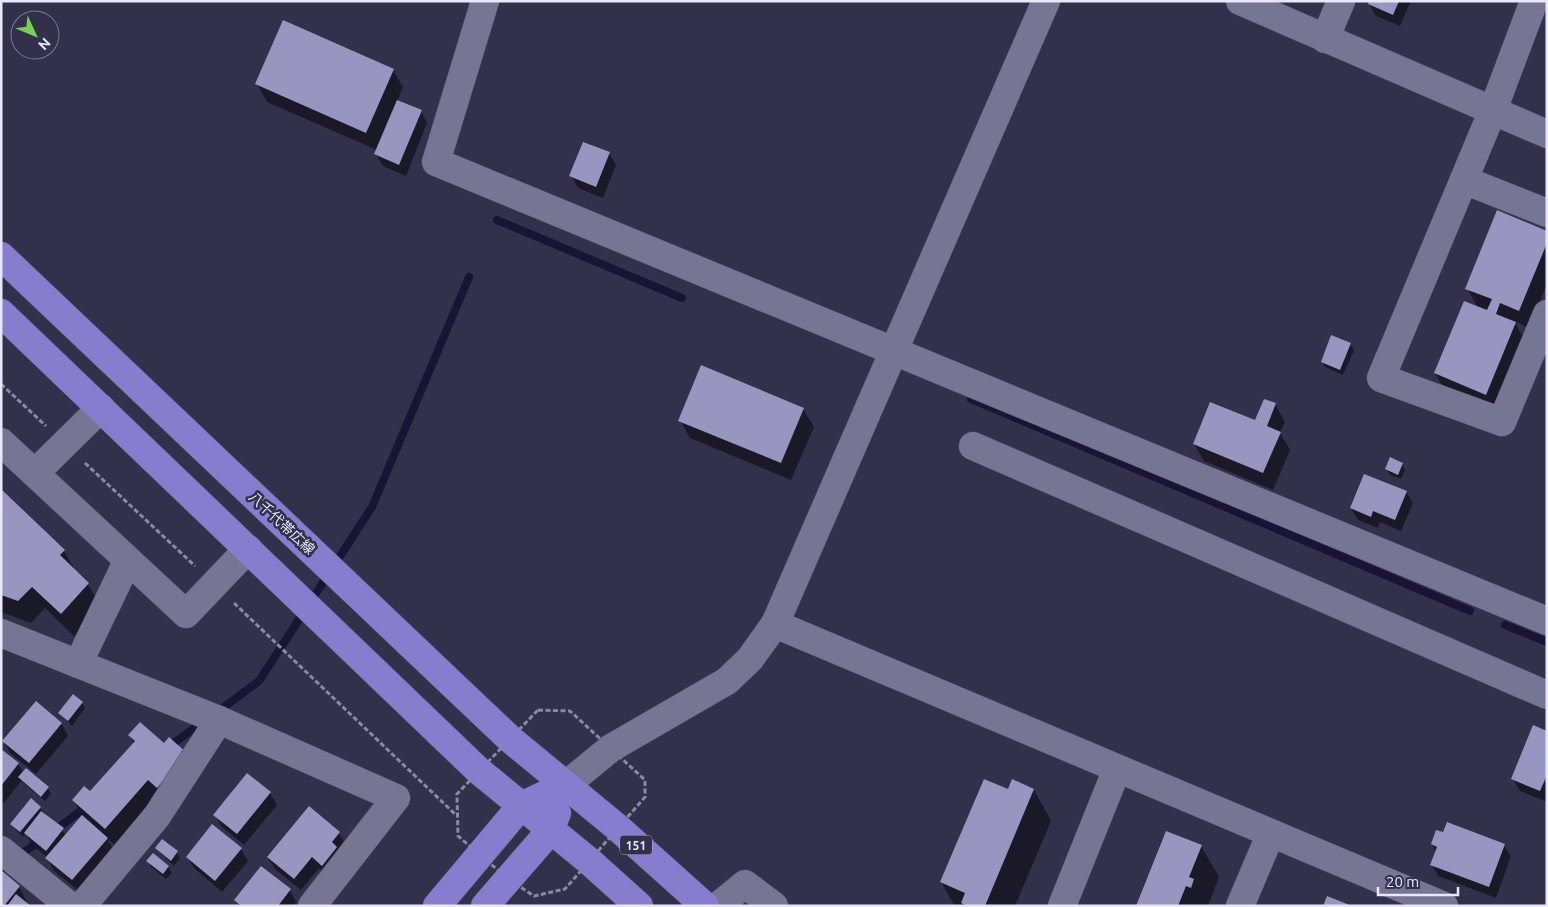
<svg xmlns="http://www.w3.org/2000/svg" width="1548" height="907" viewBox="0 0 1548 907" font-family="Ubuntu,'Noto Sans JP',sans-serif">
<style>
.shadow{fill:#0007}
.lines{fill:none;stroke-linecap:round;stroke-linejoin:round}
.stream{stroke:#191335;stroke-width:8}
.building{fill:#9895c1}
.minor-casing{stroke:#514e65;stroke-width:29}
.major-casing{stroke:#514e65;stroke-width:29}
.path{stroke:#8b89a0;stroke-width:3;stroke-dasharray:5 2.5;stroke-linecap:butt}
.minor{stroke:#777594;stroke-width:28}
.major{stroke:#877cce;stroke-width:28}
.labels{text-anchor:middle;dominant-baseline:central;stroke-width:5;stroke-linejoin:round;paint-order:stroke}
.shield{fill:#33304b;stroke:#b2b1c6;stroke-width:1}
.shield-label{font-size:12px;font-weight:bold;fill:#e9e8fa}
.street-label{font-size:14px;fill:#e9e8fa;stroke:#33304b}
</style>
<rect width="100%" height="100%" fill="#33304b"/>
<!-- shadow -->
<g class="shadow">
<path d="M1370 1H1411L1400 26 1376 16 1369 4Z"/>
<path d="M393 70 403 87 397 101 421 111 427 123 406 176 383 166 376 154 377 150 267 102 257 84Z"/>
<path d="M609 153 616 165 603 198 578 188 571 176Z"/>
<path d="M1547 232V284L1529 328 1514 321 1525 341 1496 412 1445 391 1435 373 1478 308 1467 288Z"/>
<path d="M1350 344 1354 350 1343 375 1325 367 1322 362Z"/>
<path d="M1275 404 1285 422 1280 433 1290 450 1273 490 1204 461 1194 444 1256 422Z"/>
<path d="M803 409 814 427 791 480 690 438 680 420Z"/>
<path d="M1402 464 1405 470 1401 479 1390 475 1387 469Z"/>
<path d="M1 491 64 551 77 574 88 584 101 607 74 636 45 608 31 623 1 612Z"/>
<path d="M1406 492 1413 503 1401 531 1380 522 1378 528 1358 520 1351 508Z"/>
<path d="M36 703 62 724 68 736 36 774 10 753 4 741Z"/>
<path d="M82 703 85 708 72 726 60 713Z"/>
<path d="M1547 732V802L1520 791 1513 779Z"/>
<path d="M130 735 197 771 116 846 107 839 114 850 79 891 53 870 47 857 32 845 26 834 23 837 12 825 40 808 66 835 83 816 73 800 91 793 134 743Z"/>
<path d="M1 750 18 764 24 773 48 788 51 794 45 801 21 781 4 803 1 801Z"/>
<path d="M247 775 270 793 277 805 244 845 222 827 215 815Z"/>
<path d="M1009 790H1034L1051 821 1015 906H955L941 882Z"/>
<path d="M339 833 346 845 329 877 319 868 301 890 275 869 268 858Z"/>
<path d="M162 840 177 852 180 858 174 866 156 848Z"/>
<path d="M1432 844 1504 845 1511 856 1496 898 1438 876 1432 865 1436 852Z"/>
<path d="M1201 846 1219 877 1208 906H1137Z"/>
<path d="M241 849 248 861 222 892 194 868 187 857Z"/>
<path d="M153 855 168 867 172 873 166 879 151 867 148 861Z"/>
<path d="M19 887 29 906H1Z"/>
<path d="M290 890 296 902 293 906H239L235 900Z"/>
</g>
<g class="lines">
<!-- stream -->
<g class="stream">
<path d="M497 220 682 298"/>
<path d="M971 399 1470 611"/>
<path d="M1505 625 1547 642"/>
<path d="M216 713 259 681 372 507 469 277"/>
<path d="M167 748 204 721"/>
<path d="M54 831 91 803"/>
<path d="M1 869 45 837"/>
</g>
</g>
<!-- building -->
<g class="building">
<path d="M1369 1H1399L1393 15 1368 4Z"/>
<path d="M283 20 394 69 366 133 255 84Z"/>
<path d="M397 100 422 110 399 165 374 154Z"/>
<path d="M583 142 610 152 596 187 569 176Z"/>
<path d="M1497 210 1547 231V243L1519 311 1500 303 1496 314 1516 322 1486 395 1434 373 1464 301 1487 310 1492 299 1465 289Z"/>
<path d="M1331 335 1351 343 1340 370 1321 362Z"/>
<path d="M701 365 804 408 781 463 678 421Z"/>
<path d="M1264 399 1276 403 1267 426 1281 432 1263 473 1193 444 1210 402 1255 420Z"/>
<path d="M1390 457 1403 463 1398 475 1385 469Z"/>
<path d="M1364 474 1407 491 1395 520 1373 511 1371 517 1350 508Z"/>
<path d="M1 489 65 550 60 555 89 583 61 614 32 587 18 601 1 595Z"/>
<path d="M73 694 83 702 68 721 58 713Z"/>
<path d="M36 701 62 723 29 763 2 741Z"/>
<path d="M140 722 164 743 169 737 187 753 157 788 148 780 105 829 72 800 84 786 90 791 135 741 128 735Z"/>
<path d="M1533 725 1547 731V775L1540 791 1511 779Z"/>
<path d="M1 749 19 763 1 786Z"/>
<path d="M26 768 49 787 41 797 18 777Z"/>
<path d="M247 773 271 792 237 834 213 815Z"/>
<path d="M984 779 1008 789 1012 779 1034 789 985 906H967L961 903 965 893 940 882Z"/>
<path d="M31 798 41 807 20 832 10 824Z"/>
<path d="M309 806 340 832 332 842 337 847 322 866 312 857 294 879 267 857Z"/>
<path d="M41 811 64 828 46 851 24 833Z"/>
<path d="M82 815 108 838 72 880 45 858Z"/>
<path d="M1447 822 1505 844 1489 887 1430 865 1437 847 1431 844 1436 830 1443 832Z"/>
<path d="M212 824 242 848 215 881 186 857Z"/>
<path d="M1166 831 1202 845 1189 877 1194 879 1191 888 1186 886 1178 906H1136Z"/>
<path d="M162 839 178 851 171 861 155 848Z"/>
<path d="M153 853 169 866 163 874 146 861Z"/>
<path d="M261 866 291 889 278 906H241L234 900Z"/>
<path d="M1 870 20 886 4 906H1Z"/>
<path d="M16 894 31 906H7Z"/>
<path d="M1327 896 1352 906H1323Z"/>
</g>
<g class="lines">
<!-- minor casing -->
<g class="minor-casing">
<g id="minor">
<path d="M485 1 436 162 1547 621"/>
<path d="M1240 1 1547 134"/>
<path d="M1534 1 1493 110 1381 378 1502 422 1547 314"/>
<path d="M1325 39 1341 1"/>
<path d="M1464 180 1547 213"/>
<path d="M1 442 186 614 248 549"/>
<path d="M973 446 1547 695"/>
<path d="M35 473 101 408"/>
<path d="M775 624 1444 906"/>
<path d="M1 633 219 720 396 798 312 906"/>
<path d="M78 664 128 560"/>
<path d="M566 785 611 748 727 681 750 659 775 624 1046 1"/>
<path d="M1 850 70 906"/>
<path d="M82 906 157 816 219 720"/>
<path d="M718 906 745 884 774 906"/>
<path d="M1062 906 1117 769"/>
<path d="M1240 906 1271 833"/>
</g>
</g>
<!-- major casing -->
<g class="major-casing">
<g id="major">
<path d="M1 256 510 739 618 828 705 906"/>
<path d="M1 313 479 771 589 861 639 906"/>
<path d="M437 906 521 806 566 785"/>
<path d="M485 906 550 831 557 813"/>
</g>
</g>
<!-- path -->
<g class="path">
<path d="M1 384 46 426"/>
<path d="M85 463 195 566"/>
<path d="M234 603 456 815"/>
<path d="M538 710 570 711 645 780V797L565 889 534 896 507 878 458 836 457 794Z"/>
</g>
<!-- minor -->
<use href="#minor" class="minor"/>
<!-- major -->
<use href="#major" class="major"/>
</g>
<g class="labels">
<!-- shield labels -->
<rect class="shield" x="620" y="835.5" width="32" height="19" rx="4"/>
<g class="shield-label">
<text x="636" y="845">151</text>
</g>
<!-- street labels -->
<g class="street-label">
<text transform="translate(282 523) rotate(43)">八千代帯広線</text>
</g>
</g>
<!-- border -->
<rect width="1548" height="907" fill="none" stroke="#e9e8fa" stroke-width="5"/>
<!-- north arrow -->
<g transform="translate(35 35) rotate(134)"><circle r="24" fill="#33304b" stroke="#7c7a91"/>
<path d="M0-4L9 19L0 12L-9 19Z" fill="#7ad157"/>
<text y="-8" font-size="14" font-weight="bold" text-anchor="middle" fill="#e9e8fa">N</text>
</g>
<!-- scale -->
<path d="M1378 887v8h80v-8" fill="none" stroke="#e9e8fa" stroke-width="2.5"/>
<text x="1386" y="887" font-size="15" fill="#e9e8fa" stroke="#33304b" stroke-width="4" paint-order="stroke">20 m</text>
</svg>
